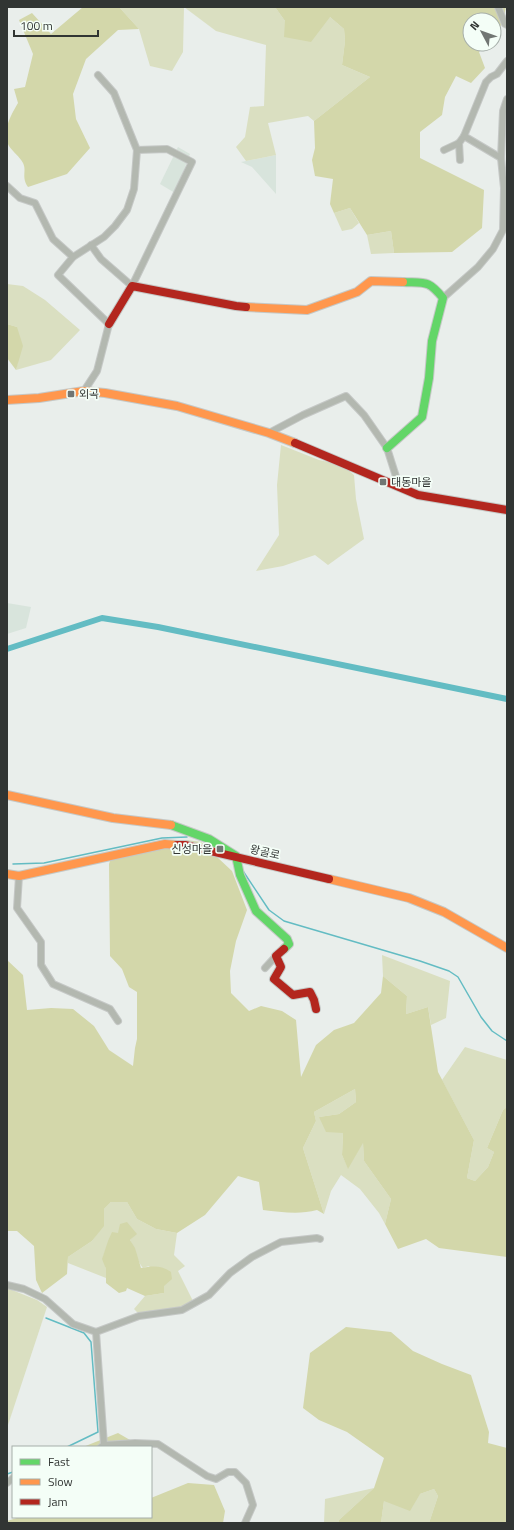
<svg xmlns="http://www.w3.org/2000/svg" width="514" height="1530" viewBox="0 0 514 1530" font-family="'Titillium Web','Noto Sans KR',sans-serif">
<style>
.built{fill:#d8e4dc}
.green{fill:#dadfc1}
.forest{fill:#d3d7aa}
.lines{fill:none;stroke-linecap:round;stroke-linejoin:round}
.stream{stroke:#63bcc3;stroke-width:1.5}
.canal{stroke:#63bcc3;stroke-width:6}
.street-casing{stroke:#c5c8c6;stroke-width:8}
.fast-casing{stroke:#c5c8c6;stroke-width:10}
.slow-casing{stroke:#c5c8c6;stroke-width:10}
.jam-casing{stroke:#c5c8c6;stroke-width:10}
.street{stroke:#b3b8b0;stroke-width:6}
.fast{stroke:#63d668;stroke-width:8}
.slow{stroke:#ff974d;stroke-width:8}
.jam{stroke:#b3261e;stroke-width:8}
.poi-dot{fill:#717673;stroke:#f4fef7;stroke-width:1.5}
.labels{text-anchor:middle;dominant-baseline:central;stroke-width:3.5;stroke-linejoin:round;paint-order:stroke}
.poi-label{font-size:11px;fill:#313533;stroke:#f4fef7;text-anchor:start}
.street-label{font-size:11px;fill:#313533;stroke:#f4fef7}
</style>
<rect width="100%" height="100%" fill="#e9eeeb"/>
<!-- built -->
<g class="built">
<path d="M178 147 190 154 175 193 160 184Z"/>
<path d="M276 155V194L252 167 241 162Z"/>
<path d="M7 603 31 607 26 628 7 634Z"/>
</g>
<!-- green -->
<g class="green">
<path d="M119 7H275L285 21 330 17 344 29 345 41 342 65 370 77 314 121 308 116 268 123 276 155 246 161 236 147 245 137 250 107 264 106 266 45 216 31 184 7 183 52 172 71 150 66 139 29Z"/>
<path d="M350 208 359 223 352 229 342 231 334 213Z"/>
<path d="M391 231 394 253 371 254 367 235Z"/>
<path d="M7 284 23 286 45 300 80 330 51 360 16 370 18 361 17 327 7 324Z"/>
<path d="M281 445 319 460 342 465 354 475 356 499 364 539 328 565 315 555 283 566 256 571 279 535 277 485Z"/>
<path d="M382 955 450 981 446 1018 431 1025 428 1007 406 1014 407 996 383 976Z"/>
<path d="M465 1047 507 1060V1107L503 1110 487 1148 494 1152 488 1167 475 1181 467 1178 474 1140 442 1080Z"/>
<path d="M355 1089 356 1102 339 1114 319 1117 343 1133 342 1155 348 1168 363 1142 364 1161 391 1199 385 1224 379 1213 360 1189 341 1175 331 1191 324 1214 303 1148 316 1121 314 1112Z"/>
<path d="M111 1202H127L137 1219 156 1229 177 1233 174 1255 185 1266 178 1271 193 1301 182 1307 139 1314 134 1309 145 1296 164 1293 149 1266 143 1268C136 1260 135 1249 130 1240L136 1234 133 1230 118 1233 106 1249 103 1257 106 1269V1278L68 1263V1257L92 1241 103 1226 104 1209Z"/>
<path d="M7 1288 37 1300 47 1307 7 1428Z"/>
<path d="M374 1488 339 1520V1523H324L325 1499Z"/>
<path d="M434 1489 438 1496 429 1523H381L384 1501 420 1494Z"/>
</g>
<!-- forest -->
<g class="forest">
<path d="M83 7H119L139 29 118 30 86 59 73 94 76 119 90 148 67 174 28 187C21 177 27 171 23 163 20 157 13 152 9 146 1 132 11 115 18 103L14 89 25 87 33 54 19 20 32 13 51 34Z"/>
<path d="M275 7H506L502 24 494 34V20H470V44H486L479 52 485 68 471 83 456 76 445 97 442 115 420 132V158L484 190 482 228 452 252 394 253 391 231 367 235 350 208 334 213 330 204 333 179 315 176 312 160 315 148 314 121 370 77 342 65 345 41 344 29 330 17 311 42 284 37 285 21Z"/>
<path d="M7 324 17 327 23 346 16 370 7 358Z"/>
<path d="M186 840 201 842 232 871 247 910 236 941 230 971 231 993 249 1011 261 1006 282 1011 296 1020 301 1077 316 1045 334 1030 354 1023 381 993 383 976 407 996 406 1014 428 1007 438 1072 474 1140 467 1178 475 1181 488 1167 494 1152 487 1148 503 1110 507 1107V1257L439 1248 426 1239 398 1249 385 1224 391 1199 364 1161 363 1143 348 1169 342 1155 343 1133 326 1132 319 1117 339 1114 356 1102 355 1089 314 1112 316 1121 303 1148 324 1214 317 1210C299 1215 281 1212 263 1210L259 1182 238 1176 205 1215 177 1233 156 1229 137 1219 127 1202H111L104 1209V1226L92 1241 68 1257 67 1274 42 1293 36 1280 34 1246 17 1231H7V960L23 975 27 1010 51 1008 73 1009 94 1026 109 1050 133 1066 135 1048 137 1039V992L129 987 122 969 110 956 109 864 113 852 136 847Z"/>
<path d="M127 1222 137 1234 130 1240 135 1248 141 1268C152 1266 162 1265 171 1272L172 1279 164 1286V1293L145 1296 127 1288 126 1291 119 1293 106 1283V1269L102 1259 108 1241 112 1232 118 1233 120 1224Z"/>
<path d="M346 1327 391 1332 413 1351 442 1364 471 1375 489 1432 488 1443 507 1448V1523H429L438 1496 434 1489 420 1494 410 1511 384 1501 381 1523H339V1520L374 1488 384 1458 347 1432 319 1420 303 1408 310 1353Z"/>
<path d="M118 1433 142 1447H83Z"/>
<path d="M188 1483 214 1485 225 1511 223 1523H7V1521L20 1517H151V1498Z"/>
</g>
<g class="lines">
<!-- stream -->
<g class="stream">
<path d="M13 864 44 863 162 838 187 837"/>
<path d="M243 871 269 910 284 921 420 961 449 971 458 977 481 1017 492 1031 507 1041"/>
<path d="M46 1318 84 1333 91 1342 98 1432 67 1447"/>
<path d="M7 1474 13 1472"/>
</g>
<!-- canal -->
<path class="canal" d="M7 649 102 618 158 627 507 699"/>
<!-- street casing -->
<g class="street-casing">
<g id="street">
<path d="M498 7 505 24 507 25"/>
<path d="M459 143 460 160"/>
<path d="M444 150 459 143 464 136"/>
<path d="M501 158 464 136 486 82 491 77 497 74 507 61"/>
<path d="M7 186 20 198 35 203 53 239 73 257 58 275 109 324 97 371 84 391"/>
<path d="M91 245 101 259 132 286 192 162 167 149 137 150"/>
<path d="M73 257 104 237 115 226 127 210 134 189 137 150 114 93 98 75"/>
<path d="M443 298 478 267 493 249 503 230 504 188 501 158 503 111 507 99"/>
<path d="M269 433 303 415 346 396 364 415 387 448 399 486"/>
<path d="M19 876 17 908 41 942V965L53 984 110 1009 118 1021"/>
<path d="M265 968 276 956"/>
<path d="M7 1285 24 1289 45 1299 73 1324 96 1332 139 1316 182 1310 209 1295 230 1273 252 1257 281 1242 317 1238 320 1239"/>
<path d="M96 1332 104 1445 101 1447"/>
<path d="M104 1445 135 1443 158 1444 207 1476 216 1479 228 1472H235L246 1483 253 1505 245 1523"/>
<path d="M7 1483 13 1478"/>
</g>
</g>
<!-- fast casing -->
<g class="fast-casing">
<g id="fast">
<path d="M387 448 422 417 429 378 432 341 443 298C428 280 426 283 403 282"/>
<path d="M171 825 209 839 236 856 240 875 256 911 287 939 289 944 284 949"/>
</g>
</g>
<!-- slow casing -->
<g class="slow-casing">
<g id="slow">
<path d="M246 307 307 310 357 292 371 281 403 282"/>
<path d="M7 400 39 398 84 391 105 393 177 406 269 433 295 443"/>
<path d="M7 795 113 818 171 825"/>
<path d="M7 874 19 876 165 844 177 845"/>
<path d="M329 879 409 898 444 912 507 948"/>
</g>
</g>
<!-- jam casing -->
<g class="jam-casing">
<g id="jam">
<path d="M109 324 132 286 236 306 246 307"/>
<path d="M295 443 418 495 507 510"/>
<path d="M177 845H185L329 879"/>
<path d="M284 949 276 956 281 967 274 979 293 995 310 992 314 1000 316 1009"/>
</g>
</g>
<!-- street -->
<use href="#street" class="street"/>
<!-- fast -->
<use href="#fast" class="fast"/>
<!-- slow -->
<use href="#slow" class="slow"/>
<!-- jam -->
<use href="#jam" class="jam"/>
</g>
<!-- markers -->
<g class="poi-dot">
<rect x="67" y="390" width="8" height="8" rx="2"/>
<rect x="379" y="478" width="8" height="8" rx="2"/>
<rect x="216" y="845" width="8" height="8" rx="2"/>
</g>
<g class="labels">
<!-- poi labels -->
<g class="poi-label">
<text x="79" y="394">외곡</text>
<text x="391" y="482">대동마을</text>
<text x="212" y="849" text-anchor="end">신성마을</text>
</g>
<!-- street labels -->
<g class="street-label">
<text transform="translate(265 852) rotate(13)">왕골로</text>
</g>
</g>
<!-- border -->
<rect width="514" height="1530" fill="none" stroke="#313533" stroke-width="16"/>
<!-- legend -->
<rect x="12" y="1446" width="140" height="72" fill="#f4fef7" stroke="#a6aea9"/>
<rect x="20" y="1459" width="20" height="6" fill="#63d668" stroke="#a6aea9"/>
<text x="48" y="1466" font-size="12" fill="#313533">Fast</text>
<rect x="20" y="1479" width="20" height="6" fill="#ff974d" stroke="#a6aea9"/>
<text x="48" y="1486" font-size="12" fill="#313533">Slow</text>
<rect x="20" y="1499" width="20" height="6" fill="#b3261e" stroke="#a6aea9"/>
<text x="48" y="1506" font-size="12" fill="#313533">Jam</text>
<!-- north arrow -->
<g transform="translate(482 32) rotate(311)"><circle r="19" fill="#f4fef7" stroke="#a6aea9"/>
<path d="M0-3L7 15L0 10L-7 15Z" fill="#717673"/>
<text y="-6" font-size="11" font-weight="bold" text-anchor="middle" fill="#313533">N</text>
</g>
<!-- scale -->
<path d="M14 30v6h84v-6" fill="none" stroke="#313533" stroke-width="2"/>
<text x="20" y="30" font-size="12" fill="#313533" stroke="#f4fef7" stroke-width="3" paint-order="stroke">100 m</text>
</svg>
